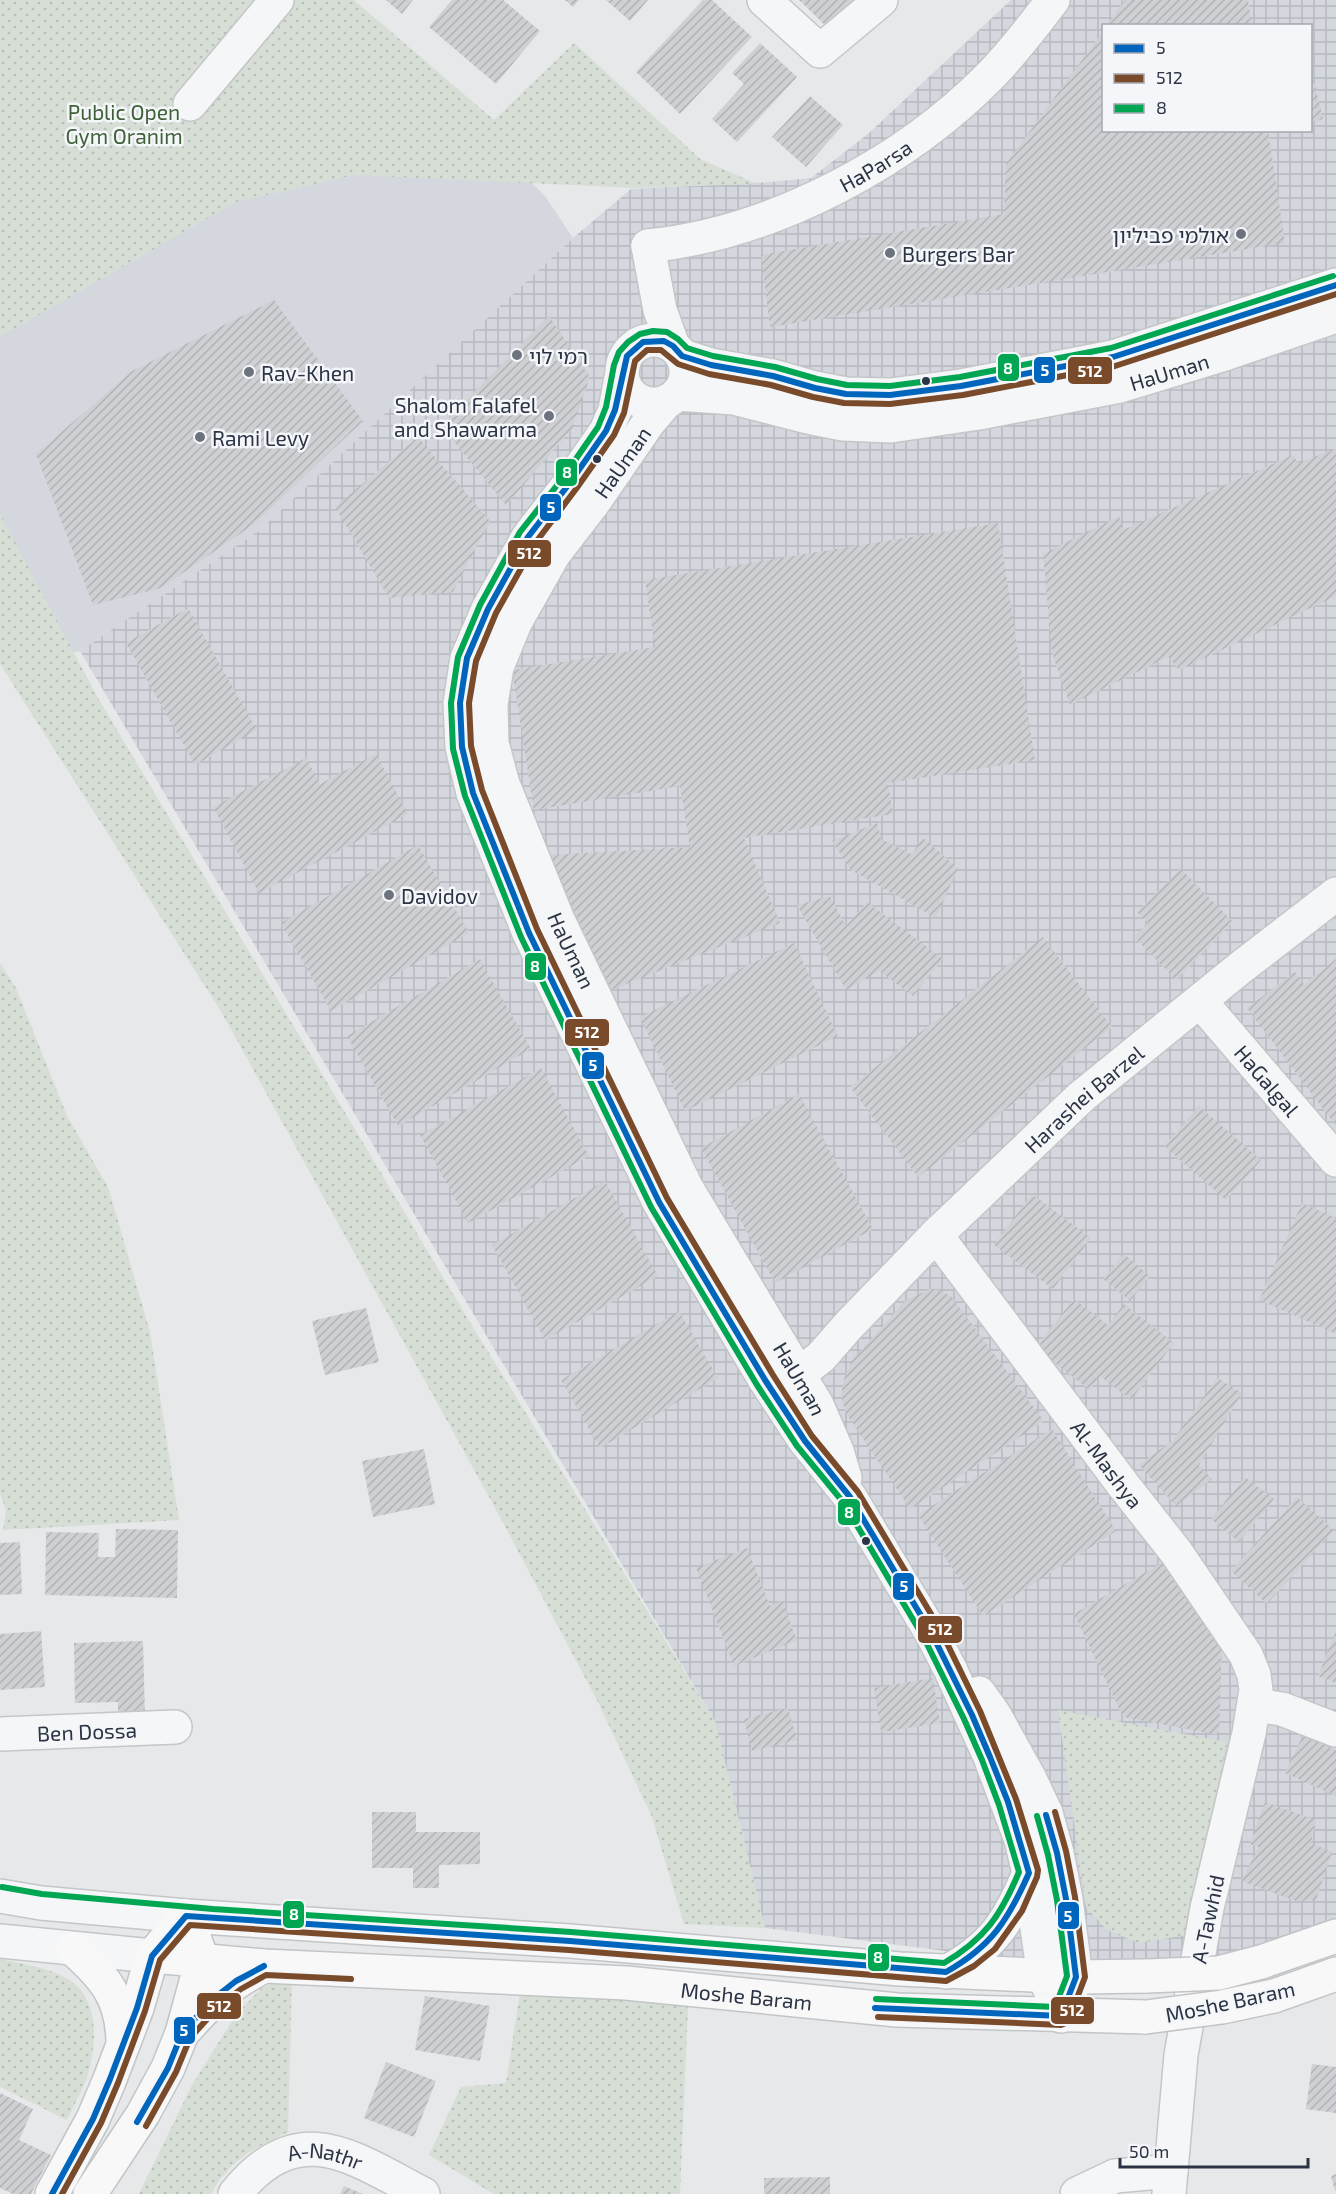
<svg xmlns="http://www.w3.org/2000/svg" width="1336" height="2194" viewBox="0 0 1336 2194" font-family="'Exo 2','Noto Sans Hebrew',sans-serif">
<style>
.built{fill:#d4d7dd}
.industrial{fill:url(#industrial-grid);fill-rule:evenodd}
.grass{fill:url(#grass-dots)}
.building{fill:url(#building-hatch)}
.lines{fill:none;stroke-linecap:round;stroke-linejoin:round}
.minor-casing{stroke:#c4c6c8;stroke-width:36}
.major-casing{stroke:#c2c5c8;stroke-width:36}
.minor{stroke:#f5f6f7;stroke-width:33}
.major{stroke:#f8f8f8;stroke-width:33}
.major-bridge-casing{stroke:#c2c5c8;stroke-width:36;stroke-linecap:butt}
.major-bridge{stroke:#f8f8f8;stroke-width:33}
.bus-1-casing{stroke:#f4f6f9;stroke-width:10}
.bus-2-casing{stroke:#f4f6f9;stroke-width:10}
.bus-3-casing{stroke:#f4f6f9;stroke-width:10}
.bus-1{stroke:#0065bd;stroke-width:6}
.bus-2{stroke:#7a4b2a;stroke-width:6}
.bus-3{stroke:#00a651;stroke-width:6}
.poi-dot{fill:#6c737f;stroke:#f4f6f9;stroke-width:2}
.bus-dot{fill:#2b3445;stroke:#f4f6f9;stroke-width:2}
.labels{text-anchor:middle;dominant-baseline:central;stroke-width:5;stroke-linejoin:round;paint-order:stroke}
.park-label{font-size:21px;fill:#3f6138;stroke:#f4f6f9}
.street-label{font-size:21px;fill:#2b3445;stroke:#f4f6f9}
.poi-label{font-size:21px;fill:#2b3445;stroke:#f4f6f9;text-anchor:start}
.line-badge{stroke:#f4f6f9;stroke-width:2}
.badge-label{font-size:16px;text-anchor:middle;font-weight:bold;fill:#fff}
</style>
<defs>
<pattern id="industrial-grid" width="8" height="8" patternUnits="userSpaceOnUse" patternTransform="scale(1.5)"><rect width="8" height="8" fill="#d4d7dd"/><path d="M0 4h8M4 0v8" fill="none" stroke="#b6b9bf"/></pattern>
<pattern id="grass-dots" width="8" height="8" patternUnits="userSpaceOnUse" patternTransform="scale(1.5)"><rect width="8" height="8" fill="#d6ded6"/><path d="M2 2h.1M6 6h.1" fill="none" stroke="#b8bfb9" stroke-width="1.8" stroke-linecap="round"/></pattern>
<pattern id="building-hatch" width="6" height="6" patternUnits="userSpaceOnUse" patternTransform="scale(1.5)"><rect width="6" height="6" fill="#ced0d3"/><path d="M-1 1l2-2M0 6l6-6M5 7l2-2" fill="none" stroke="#b1b3b6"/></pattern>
</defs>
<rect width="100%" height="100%" fill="#e6e8ea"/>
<!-- built -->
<path class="built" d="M355 171 524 175 545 196 573 238 260 530 80 651 67 654 0 529V329L231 199Z"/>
<!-- industrial -->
<path class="industrial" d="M1011 0H1336V1929L1212 1966 1024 1961 765 1928 715 1721 80 651 260 530 573 238 631 189 770 182 811 178 868 134ZM1104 26H1310V130H1104Z"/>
<!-- grass -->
<g class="grass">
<path d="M0 0H354L494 120 574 43 700 159 757 184 635 188 354 175 236 202 0 337Z"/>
<path d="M0 514 98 698 468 1319 715 1721 765 1928 684 1924 652 1817 599 1704 499 1515 222 1013 0 664Z"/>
<path d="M0 963 16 988 67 1116 108 1187 150 1332 179 1520 3 1530 6 1511 0 1493Z"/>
<path d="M1058 1710 1226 1742 1197 1902 1194 1934 1138 1943 1107 1930 1086 1907Z"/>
<path d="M0 1959C22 1964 46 1967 66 1978 100 1997 97 2042 88 2074 83 2090 74 2105 67 2120L0 2087Z"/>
<path d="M292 1976 288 2132C253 2149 230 2159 211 2194H139L192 2085 237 2013 262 1988Z"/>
<path d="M521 1986 688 2005 680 2194H494L429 2155 461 2087 506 2083Z"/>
</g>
<!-- building -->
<g class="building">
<path d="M386 0H413L402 14Z"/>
<path d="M452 0H503L540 31 496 84 429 27Z"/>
<path d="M565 0H579L573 7Z"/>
<path d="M606 0H648L630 21Z"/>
<path d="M703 0H712L752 37 680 114 636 72Z"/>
<path d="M799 0H855L828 28Z"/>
<path d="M1125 0H1248L1252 26H1106Z"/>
<path d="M1104 30V130H1268L1285 243 770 327 761 255 1004 214 1006 164Z"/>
<path d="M760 43 797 77 737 142 712 119 744 84 732 73Z"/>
<path d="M1311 69 1323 119 1310 122V70Z"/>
<path d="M810 96 843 125 806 167 772 137Z"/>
<path d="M274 300 363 421 253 525 161 588 93 605 36 454 132 371Z"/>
<path d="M549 316 590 377 572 429 506 505 441 426Z"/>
<path d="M418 437 490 521 453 592 389 598 335 507Z"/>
<path d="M1336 449V596L1179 670 1168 657 1070 705 1052 653 1043 554 1119 516 1123 530 1293 455 1298 463Z"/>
<path d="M998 523 1035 760 888 783 893 814 744 838 780 923 611 990 548 855 690 847 680 786 534 810 512 670 655 647 645 580Z"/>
<path d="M188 608 257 730 195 765 126 643Z"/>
<path d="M376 754 408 814 259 893 213 807 306 758 320 784Z"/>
<path d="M877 823 881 839 912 854 923 838 958 868 936 918 851 870 832 841Z"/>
<path d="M418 845 469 933 331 1011 281 923Z"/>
<path d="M1181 869 1233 922 1176 980 1134 937 1148 923 1137 912Z"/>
<path d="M830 896 846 926 867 902 943 959 913 996 879 971 846 990 797 905Z"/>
<path d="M1043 937 1112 1027 918 1177 850 1087Z"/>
<path d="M794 943 838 1036 685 1111 640 1017Z"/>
<path d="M480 959 531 1049 398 1126 347 1036Z"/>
<path d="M1336 959V1126L1247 1008 1295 972 1304 984Z"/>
<path d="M541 1068 589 1156 468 1223 420 1135Z"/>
<path d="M799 1094 873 1229 775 1283 701 1148Z"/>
<path d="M1199 1106 1261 1160 1226 1200 1164 1146Z"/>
<path d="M605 1181 658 1276 545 1340 492 1245Z"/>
<path d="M1032 1194 1091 1238 1053 1289 994 1245Z"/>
<path d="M1302 1203 1336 1218V1334L1259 1300Z"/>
<path d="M1124 1254 1150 1276 1130 1301 1103 1279Z"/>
<path d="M932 1288 951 1296 1044 1421 910 1509 846 1413 841 1396 844 1379 852 1360 906 1300Z"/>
<path d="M1074 1299 1108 1325 1124 1304 1174 1343 1131 1400 1100 1376 1090 1390 1035 1348Z"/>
<path d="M366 1308 379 1362 325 1375 312 1321Z"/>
<path d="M679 1311 718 1378 600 1448 561 1380Z"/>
<path d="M1217 1378 1242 1393 1199 1465 1212 1479 1176 1506 1139 1465 1173 1440Z"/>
<path d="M1052 1429 1116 1531 983 1616 918 1515Z"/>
<path d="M424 1449 435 1504 373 1517 362 1461Z"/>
<path d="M1245 1477 1274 1499 1239 1542 1211 1519Z"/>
<path d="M1297 1497 1334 1530 1267 1604 1231 1571Z"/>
<path d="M116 1529 178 1530 177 1598 45 1595 46 1532 99 1533 98 1557H115Z"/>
<path d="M20 1542 22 1594 0 1595V1543Z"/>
<path d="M747 1548 770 1606 782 1601 797 1640 734 1666 696 1568Z"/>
<path d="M1165 1561 1222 1639 1219 1735 1123 1717 1074 1614Z"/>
<path d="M41 1631 45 1687 0 1690V1634Z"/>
<path d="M1336 1631V1683L1318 1676Z"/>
<path d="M143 1641 145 1716 118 1717V1702L75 1703 74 1643Z"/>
<path d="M933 1678 940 1723 881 1732 874 1688Z"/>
<path d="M788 1708 797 1740 752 1751 744 1719Z"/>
<path d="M1303 1735 1336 1750V1796L1285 1773Z"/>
<path d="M1265 1802 1316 1820 1311 1843 1332 1852 1316 1900 1296 1901 1241 1881 1259 1847 1250 1844Z"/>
<path d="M372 1812H416V1832H480V1864L439 1865V1888H413V1868H372Z"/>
<path d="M425 1996 490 2006 480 2061 415 2050Z"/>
<path d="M386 2062 436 2081 414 2137 364 2118Z"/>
<path d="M1312 2064 1336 2067V2113L1306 2109Z"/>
<path d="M0 2093 33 2109 19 2140 51 2155 31 2194H13L0 2188Z"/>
<path d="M1336 2174V2190L1335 2191 1331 2176Z"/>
<path d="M830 2177V2194H764V2178Z"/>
<path d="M344 2186 363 2194H340Z"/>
</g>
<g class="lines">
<!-- minor casing -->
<g class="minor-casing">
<g id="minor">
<path d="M764 0 820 51 881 0"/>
<path d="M190 104 277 0"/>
<path id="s1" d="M648 246C773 233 905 163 992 74 1014 51 1034 25 1053 0"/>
<path d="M648 246 660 310 673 346"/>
<circle cx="654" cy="372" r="32"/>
<path d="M682 356 711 365 773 376 815 388 846 394 890 395 961 386 1113 357 1336 285"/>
<path d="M623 367 615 410 606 431 569 484 528 537 488 609 467 658 460 703 462 747 473 793 529 933 659 1202 765 1380 805 1441 850 1497 932 1634 951 1671 990 1757 1021 1840 1029 1873 1044 1976 1061 2016"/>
<path id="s2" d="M677 394 734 398 808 417 843 424 891 426 979 413 1120 386 1225 354 1336 316"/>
<path id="s3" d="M667 401 649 422 594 502 554 554 515 623 497 667 491 704 492 743 503 784 558 920 686 1187 817 1405 837 1451 845 1478"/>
<path id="s4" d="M1200 1001 1336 1160"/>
<path id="s5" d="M936 1235 1124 1486 1176 1552 1246 1655 1254 1675 1256 1690 1249 1733 1207 1908 1181 2055 1169 2194"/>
<path id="s6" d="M776 1378 799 1374 821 1357 849 1325 936 1235 1081 1097 1240 968 1336 894"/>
<path d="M979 1693 994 1714 1030 1779 1046 1813 1057 1853 1066 1899 1076 1977 1066 2003"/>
<path d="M1254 1705 1282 1709 1336 1730"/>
<path id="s7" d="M0 1734 175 1727"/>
<path d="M0 1896 41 1903 186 1916"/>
<path d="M0 1941 152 1956"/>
<path id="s8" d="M235 2194C298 2115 352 2157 423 2194"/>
<path d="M1077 2194 1115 2176 1171 2171"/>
</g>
</g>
<!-- major casing -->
<g class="major-casing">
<g id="major">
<path d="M186 1916 570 1941 900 1969 1076 1977 1147 1976"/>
<path d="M73 1949C105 1977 122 1998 123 2041"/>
<path id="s9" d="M152 1956 264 1966 626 1983 897 2010 1146 2017"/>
<path d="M1261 1962 1336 1936"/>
<path d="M946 1972C993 1947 1009 1921 1029 1873"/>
<path d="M1274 1996 1336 1974"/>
<path d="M187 2028C213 1998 229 1985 264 1966"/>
<path d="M52 2194 93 2119 110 2079 137 2008 152 1956 186 1916"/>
<path d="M90 2194 143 2114 168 2068 182 2033 202 1960 195 1940"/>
</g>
</g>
<!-- minor -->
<use href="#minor" class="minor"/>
<!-- major -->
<use href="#major" class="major"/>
<!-- major-bridge casing -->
<g class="major-bridge-casing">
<g id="major-bridge">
<path d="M1147 1976 1219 1973 1261 1962"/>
<path d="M1146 2017 1222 2007 1274 1996"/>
</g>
</g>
<!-- major-bridge -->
<use href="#major-bridge" class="major-bridge"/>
<!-- bus-1 casing -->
<g class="bus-1-casing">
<g id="bus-1">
<path d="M1046 1815 1057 1853 1066 1899 1076 1977 1061 2016"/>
<path d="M875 2008 1061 2016"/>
<path d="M137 2122 168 2068 182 2033 213 1999 236 1981 264 1966"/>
<path d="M52 2194 93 2119 110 2079 137 2008 152 1956 186 1916 570 1941 946 1972C992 1946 1008 1920 1029 1873L1008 1802 990 1757 972 1715 932 1634 850 1497 805 1441 765 1380 659 1202 529 933 473 793 462 747 460 703 467 658 488 609 528 537 569 484 606 431 615 410 627 356 643 342 664 341 673 346 682 356 711 365 773 376 815 388 846 394 890 395 961 386 1113 357 1336 285"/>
</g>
</g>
<!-- bus-2 casing -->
<g class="bus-2-casing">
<g id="bus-2">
<path d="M878 2017 1061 2025 1068 2022 1085 1977 1075 1897 1066 1851 1055 1812"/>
<path d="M146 2126 176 2072 190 2038 219 2006 241 1989 266 1975 351 1979"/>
<path d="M62 2194 101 2123 118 2083 145 2011 160 1960 190 1925 569 1950 946 1981 974 1966 995 1949 1022 1911 1037 1877 1038 1870 1016 1799 980 1711 940 1629 858 1492 812 1436 773 1375 667 1198 537 929 482 790 471 746 469 703 476 661 496 613 536 542 576 489 614 435 624 413 635 361 647 350H661L678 364 709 374 771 385 813 397 844 403 890 404 963 395 1115 366 1336 294"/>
</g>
</g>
<!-- bus-3 casing -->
<g class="bus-3-casing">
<g id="bus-3">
<path d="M2 1887 42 1894 213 1909 571 1932 944 1963C985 1939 1001 1915 1019 1872L999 1805 982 1760 964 1719 924 1638 843 1502 797 1446 757 1385 651 1207 521 937 465 796 453 749 451 703 458 657 480 605 520 532 562 479 598 427 606 407 614 365 619 352 628 342 640 334 653 331 667 332 678 339 687 348 713 356 775 367 817 379 847 385 890 386 960 377 1111 348 1333 276"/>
<path d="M876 1999 1055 2007 1067 1976 1057 1900 1048 1855 1037 1816"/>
</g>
</g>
<!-- bus-1 -->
<use href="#bus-1" class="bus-1"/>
<!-- bus-2 -->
<use href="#bus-2" class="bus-2"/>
<!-- bus-3 -->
<use href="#bus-3" class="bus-3"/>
</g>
<!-- markers -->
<g class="poi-dot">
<circle cx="1241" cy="234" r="6"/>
<circle cx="890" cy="253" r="6"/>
<circle cx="517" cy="355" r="6"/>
<circle cx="249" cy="372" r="6"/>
<circle cx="549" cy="416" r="6"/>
<circle cx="200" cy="437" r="6"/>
<circle cx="389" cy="895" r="6"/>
</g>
<g class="bus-dot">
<circle cx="926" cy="381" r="5"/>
<circle cx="597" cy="459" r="5"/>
<circle cx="866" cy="1541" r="5"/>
</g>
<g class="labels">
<!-- park labels -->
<g class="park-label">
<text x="124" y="111">Public Open<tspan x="124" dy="24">Gym Oranim</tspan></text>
</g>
<!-- street labels -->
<g class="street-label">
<text stroke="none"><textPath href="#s1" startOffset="243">HaParsa</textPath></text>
<text stroke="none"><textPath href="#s2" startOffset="501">HaUman</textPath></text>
<text transform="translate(622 462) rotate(-55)">HaUman</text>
<text stroke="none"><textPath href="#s3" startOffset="616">HaUman</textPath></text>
<text stroke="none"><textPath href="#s4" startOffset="104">HaGalgal</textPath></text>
<text stroke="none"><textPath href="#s6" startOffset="420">Harashei Barzel</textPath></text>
<text stroke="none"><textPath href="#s3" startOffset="1102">HaUman</textPath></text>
<text stroke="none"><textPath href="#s5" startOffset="286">Al-Mashya</textPath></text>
<text stroke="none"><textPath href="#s7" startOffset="87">Ben Dossa</textPath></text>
<text transform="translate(1207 1919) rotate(-78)">A-Tawhid</text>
<text stroke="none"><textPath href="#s9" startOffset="596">Moshe Baram</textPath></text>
<text transform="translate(1230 2001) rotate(-12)">Moshe Baram</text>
<text stroke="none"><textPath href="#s8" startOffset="106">A-Nathr</textPath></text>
</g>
<!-- poi labels -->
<g class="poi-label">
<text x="1229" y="234" text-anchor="end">אולמי פביליון</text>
<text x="902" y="253">Burgers Bar</text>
<text x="529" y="355">רמי לוי</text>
<text x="261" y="372">Rav-Khen</text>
<text x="537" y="404" text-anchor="end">Shalom Falafel<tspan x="537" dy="24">and Shawarma</tspan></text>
<text x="212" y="437">Rami Levy</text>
<text x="401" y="895">Davidov</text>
</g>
</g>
<g class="line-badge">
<rect x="997" y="353" width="23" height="29" rx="6" fill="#00a651"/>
<rect x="1033" y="356" width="23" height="28" rx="6" fill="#0065bd"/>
<rect x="1067" y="356" width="46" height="29" rx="6" fill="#7a4b2a"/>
<rect x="555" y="458" width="23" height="29" rx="6" fill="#00a651"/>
<rect x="539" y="493" width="23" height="29" rx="6" fill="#0065bd"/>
<rect x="507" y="539" width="45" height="29" rx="6" fill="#7a4b2a"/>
<rect x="524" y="952" width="23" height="29" rx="6" fill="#00a651"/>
<rect x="564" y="1018" width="46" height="29" rx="6" fill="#7a4b2a"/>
<rect x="581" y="1051" width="24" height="29" rx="6" fill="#0065bd"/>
<rect x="837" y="1498" width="24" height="28" rx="6" fill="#00a651"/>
<rect x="892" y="1572" width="23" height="29" rx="6" fill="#0065bd"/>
<rect x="917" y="1615" width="46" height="29" rx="6" fill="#7a4b2a"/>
<rect x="282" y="1900" width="23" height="29" rx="6" fill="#00a651"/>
<rect x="1057" y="1901" width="23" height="29" rx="6" fill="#0065bd"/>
<rect x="867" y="1943" width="23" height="29" rx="6" fill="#00a651"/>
<rect x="196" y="1992" width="46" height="28" rx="6" fill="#7a4b2a"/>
<rect x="1050" y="1996" width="45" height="29" rx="6" fill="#7a4b2a"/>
<rect x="173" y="2016" width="23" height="29" rx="6" fill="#0065bd"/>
</g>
<g class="badge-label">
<text x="1008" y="374">8</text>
<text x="1045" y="376">5</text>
<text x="1090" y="377">512</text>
<text x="567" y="478">8</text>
<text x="551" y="513">5</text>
<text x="529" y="559">512</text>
<text x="535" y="972">8</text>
<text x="587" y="1038">512</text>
<text x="593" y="1071">5</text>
<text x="849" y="1518">8</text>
<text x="904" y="1592">5</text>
<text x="940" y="1635">512</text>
<text x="294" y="1920">8</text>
<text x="1068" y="1922">5</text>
<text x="878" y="1963">8</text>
<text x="219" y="2012">512</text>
<text x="1072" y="2016">512</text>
<text x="184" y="2036">5</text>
</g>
<!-- legend -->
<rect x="1102" y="24" width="210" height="108" fill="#f4f6f9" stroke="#a4a8b1" stroke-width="1.5"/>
<rect x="1114" y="44" width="30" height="9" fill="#0065bd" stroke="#a4a8b1" stroke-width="1.5"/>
<text x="1156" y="54" font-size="18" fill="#2b3445">5</text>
<rect x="1114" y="74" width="30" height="9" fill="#7a4b2a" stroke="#a4a8b1" stroke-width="1.5"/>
<text x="1156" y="84" font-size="18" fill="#2b3445">512</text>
<rect x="1114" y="104" width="30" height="9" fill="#00a651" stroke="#a4a8b1" stroke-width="1.5"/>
<text x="1156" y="114" font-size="18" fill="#2b3445">8</text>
<!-- scale -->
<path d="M1120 2158v9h188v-9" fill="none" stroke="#2b3445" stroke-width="3"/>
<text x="1129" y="2158" font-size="18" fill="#2b3445" stroke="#f4f6f9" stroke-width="4.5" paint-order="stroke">50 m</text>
</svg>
